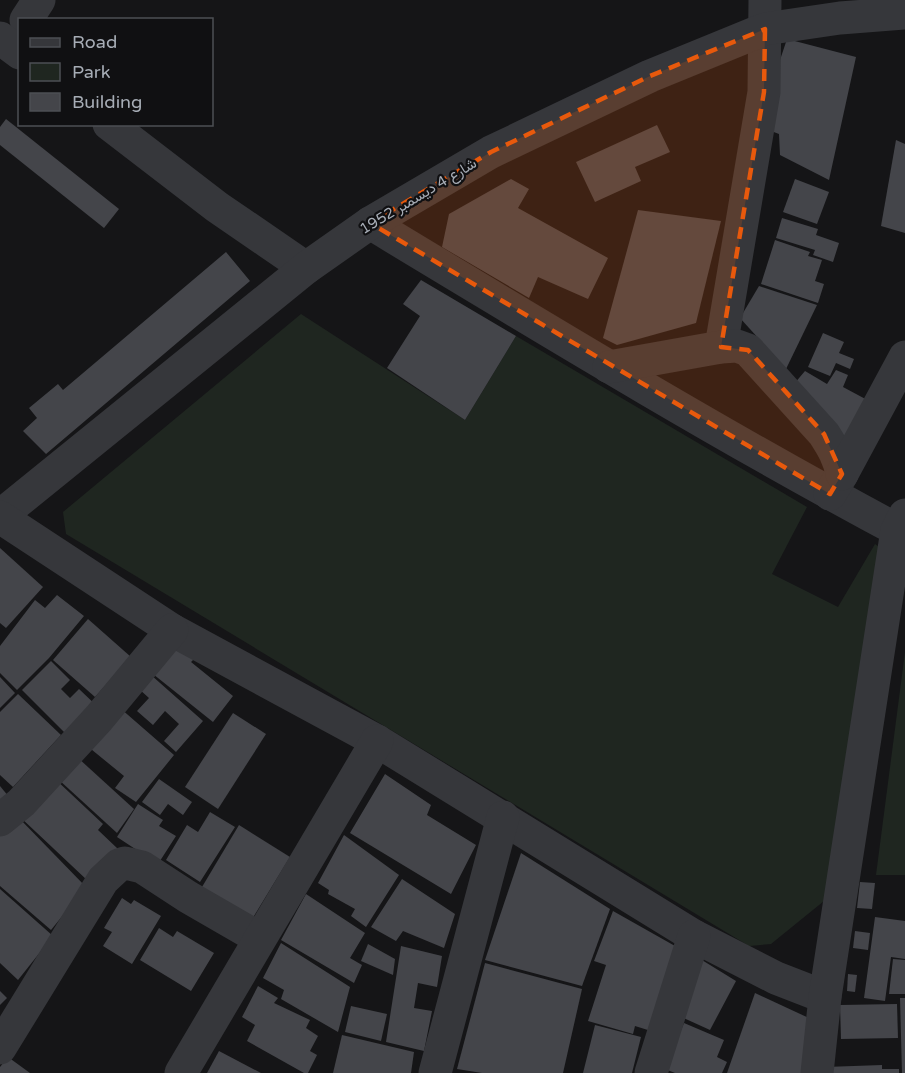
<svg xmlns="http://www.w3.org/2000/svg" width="905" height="1073" viewBox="0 0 905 1073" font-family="'Varela Round',Vazirmatn,sans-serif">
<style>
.green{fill:#1f2620}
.building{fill:#44454a}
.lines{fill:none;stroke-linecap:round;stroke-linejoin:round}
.minor{stroke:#36373b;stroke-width:33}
.marked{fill:#e8590c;fill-opacity:0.2;stroke:#e8590c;stroke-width:4.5;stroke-dasharray:12 8;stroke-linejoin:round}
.labels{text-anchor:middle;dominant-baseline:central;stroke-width:4.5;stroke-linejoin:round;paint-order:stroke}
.street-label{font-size:15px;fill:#a7adb6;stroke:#101012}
</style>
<rect width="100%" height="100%" fill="#151517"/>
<!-- green -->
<g class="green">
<path d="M301 314 465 420 516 336 807 507 772 574 838 607 875 544 882 549 840 888 771 944 749 946 66 534 63 512Z"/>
<path d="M905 652V875H876Z"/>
</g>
<!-- building -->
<g class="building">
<path d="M787 39 856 57 829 180 780 155 779 134 758 126Z"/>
<path d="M6 119 119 209 104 228 0 145V127Z"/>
<path d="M657 125 670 152 635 167 641 181 595 202 576 162Z"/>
<path d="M896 140 905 144V233L881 226Z"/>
<path d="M511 179 529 189 518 208 608 258 588 299 538 277 529 298 442 247 449 214Z"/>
<path d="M795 179 829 192 817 224 783 212Z"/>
<path d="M638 210 721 221 696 323 617 345 603 338Z"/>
<path d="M782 218 818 229 816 235 839 243 833 262 813 255 815 250 776 238Z"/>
<path d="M775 240 810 252 808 256 822 260 815 281 824 284 818 303 761 284Z"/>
<path d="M226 252 250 281 46 454 23 431 37 418 29 408 58 384 63 390Z"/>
<path d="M421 280 516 336 465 420 387 368 420 316 403 304Z"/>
<path d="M759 286 817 305 786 369 740 318Z"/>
<path d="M823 333 844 342 839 353 854 359 850 369 836 363 830 376 808 367Z"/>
<path d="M836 370 848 375 843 387 871 402 843 442 794 384 805 371 827 384Z"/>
<path d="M0 548 43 587 6 628 0 623Z"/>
<path d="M57 595 84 616 49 658 17 690 0 673V646L35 600 45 608Z"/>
<path d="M88 619 131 657 95 697 53 660Z"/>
<path d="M176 646 194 659 191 662 233 696 213 722 153 674Z"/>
<path d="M51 661 70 680 61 689 70 698 79 689 100 709 71 739 22 690Z"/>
<path d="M151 675 203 721 176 752 164 741 179 724 165 711 153 725 137 711 149 698 139 689Z"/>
<path d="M0 677 15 693 0 708Z"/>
<path d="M18 694 61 735 13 787 0 775V712Z"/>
<path d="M120 708 174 755 136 802 115 788 124 776 86 745Z"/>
<path d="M233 713 266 734 218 809 185 787Z"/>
<path d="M77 757 134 809 117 833 58 779Z"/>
<path d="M385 774 431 805 427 815 476 845 451 894 350 833Z"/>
<path d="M54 778 103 824 98 830 118 849 88 881 19 816Z"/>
<path d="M159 779 192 802 183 815 168 804 160 815 142 802Z"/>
<path d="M0 786 9 797 0 805Z"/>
<path d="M138 804 163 820 159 826 176 836 158 864 117 837Z"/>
<path d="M210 812 235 827 200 882 166 860 187 825 198 832Z"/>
<path d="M17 816 86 887 51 930 0 886V831Z"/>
<path d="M239 825 290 857 251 921 199 892Z"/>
<path d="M344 835 399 875 366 927 351 916 355 909 328 894 329 890 318 883Z"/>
<path d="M521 853 610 909 582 986 485 960Z"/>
<path d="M402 879 455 914 444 948 403 931 396 941 371 927Z"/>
<path d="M860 882 875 883 872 909 857 908Z"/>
<path d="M0 889 53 936 18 980 0 963Z"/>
<path d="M306 894 365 933 350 958 362 965 354 983 281 940Z"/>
<path d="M122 898 131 904 134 900 161 916 132 964 103 946 112 932 104 928Z"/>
<path d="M613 911 675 946 651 1031 635 1026 633 1034 588 1021 606 965 594 961Z"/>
<path d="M875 917 905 921V959L891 957 885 1001 864 998Z"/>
<path d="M159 928 173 937 177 931 214 953 191 991 140 960Z"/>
<path d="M855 931 870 933 868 950 853 948Z"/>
<path d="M281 943 350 987 338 1032 281 999 284 990 263 978Z"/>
<path d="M368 944 395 959 393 975 361 961Z"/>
<path d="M401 946 442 956 437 987 418 983 414 1008 432 1011 424 1051 386 1042Z"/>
<path d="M697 957 736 981 710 1030 677 1015Z"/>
<path d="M893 959 905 960V994H889Z"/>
<path d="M485 963 582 989 563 1073H482L457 1069Z"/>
<path d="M848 974 857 975 855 992 847 991Z"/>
<path d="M258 986 278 998 274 1003 310 1020 306 1028 318 1036 310 1051 317 1055 308 1073H304L247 1041 255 1025 242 1017Z"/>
<path d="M0 991 7 998 0 1005Z"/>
<path d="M755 993 811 1019 805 1073H727Z"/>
<path d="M900 998H905V1073H902Z"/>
<path d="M897 1004 898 1038 841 1039 840 1005Z"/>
<path d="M351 1006 387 1014 381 1041 345 1032Z"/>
<path d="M684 1023 724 1040 717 1057 727 1062 722 1073H675L665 1069Z"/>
<path d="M595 1025 641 1037 632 1073H583Z"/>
<path d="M342 1035 414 1052 411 1073H333Z"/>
<path d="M219 1051 261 1073H207Z"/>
<path d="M8 1057 30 1073H0V1067Z"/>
<path d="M882 1065V1069H899V1073H826L825 1067Z"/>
</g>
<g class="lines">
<!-- minor -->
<g class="minor">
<path d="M26 20 39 0"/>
<path d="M0 38 20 53"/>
<path d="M109 124 217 207 306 268"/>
<path d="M370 223C547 330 723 437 905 534"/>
<path d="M721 347 764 92 765 0"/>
<path d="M609 367 721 347 737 346 748 350 824 434C833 448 839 458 842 474L830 494"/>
<path d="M842 474 905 357"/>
<path d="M0 516 306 268 370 223 491 152 650 76 765 29 840 18 905 13"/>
<path d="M0 517 172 630 377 741 694 936 776 978 825 997"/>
<path d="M0 820 21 803 99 718 172 630"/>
<path d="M0 1048 103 880 119 865 125 863 142 867 188 897 259 938"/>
<path d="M181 1073 377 741"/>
<path d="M435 1073 503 817"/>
<path d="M651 1073 694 936"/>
<path d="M817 1073 825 997 897 530 905 515"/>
</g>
</g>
<!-- marked area -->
<path class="marked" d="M765 29 764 92 721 347 748 350 824 434 842 474 830 494 370 223 491 152 650 76Z"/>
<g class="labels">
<!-- street labels -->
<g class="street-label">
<text transform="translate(418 196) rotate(-31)">شارع 4 ديسمبر 1952</text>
</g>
</g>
<!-- legend -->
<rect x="18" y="18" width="195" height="108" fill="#101012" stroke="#4c4f54" stroke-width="1.5"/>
<rect x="30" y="38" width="30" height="9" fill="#36373b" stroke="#4c4f54" stroke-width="1.5"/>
<text x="72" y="48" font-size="18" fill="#a7adb6">Road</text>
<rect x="30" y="63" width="30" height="18" fill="#1f2620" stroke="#4c4f54" stroke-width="1.5"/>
<text x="72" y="78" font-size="18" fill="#a7adb6">Park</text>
<rect x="30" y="93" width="30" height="18" fill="#44454a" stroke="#4c4f54" stroke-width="1.5"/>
<text x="72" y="108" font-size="18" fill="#a7adb6">Building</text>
</svg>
